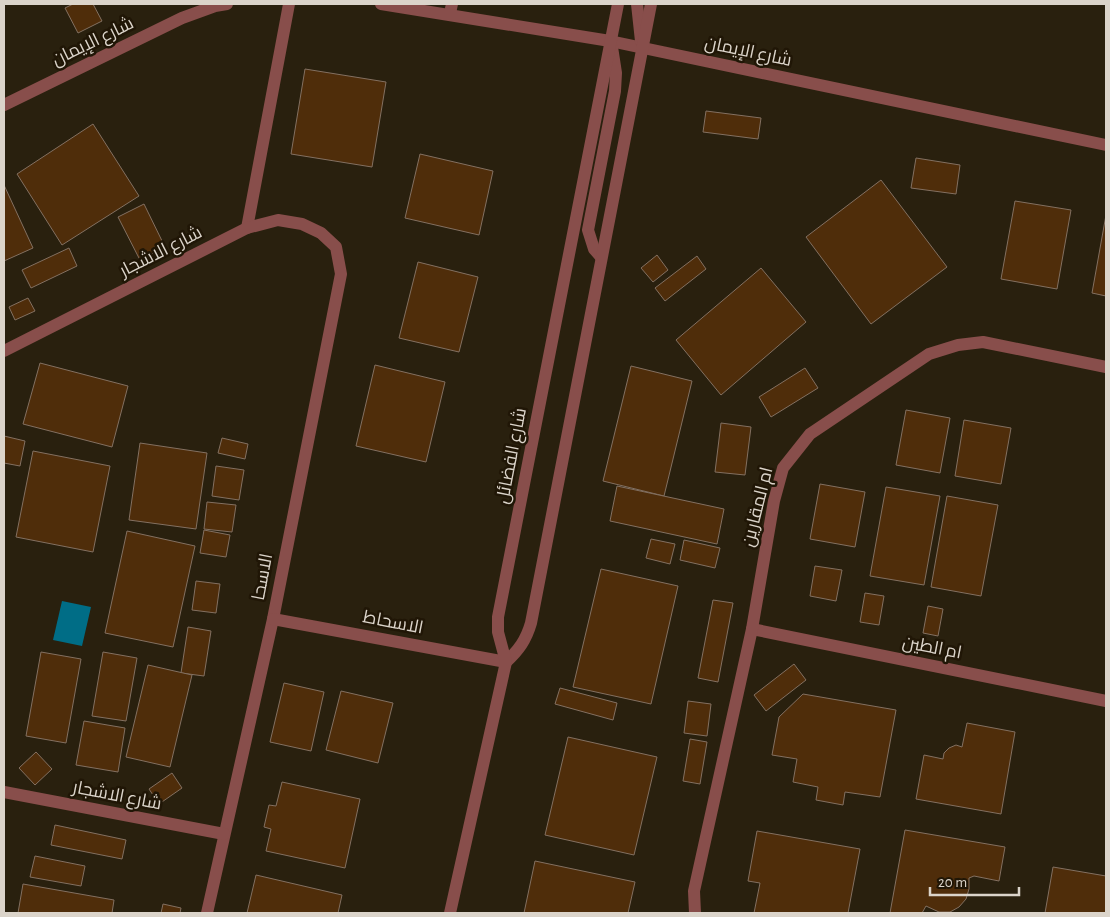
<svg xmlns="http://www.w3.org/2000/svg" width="1110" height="917" viewBox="0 0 1110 917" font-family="'Alegreya Sans',Cairo,sans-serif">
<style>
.water{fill:#006d86}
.building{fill:#4f2d0a;stroke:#837061}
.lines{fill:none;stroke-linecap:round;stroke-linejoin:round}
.service{stroke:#884e4b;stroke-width:12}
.minor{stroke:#884e4b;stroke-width:12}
.tertiary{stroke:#884e4b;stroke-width:12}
.labels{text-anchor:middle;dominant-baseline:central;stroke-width:5;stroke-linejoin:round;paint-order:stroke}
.street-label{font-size:18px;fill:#dbd4ca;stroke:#201606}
</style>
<rect width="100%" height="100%" fill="#29200e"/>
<!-- water -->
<path class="water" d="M62 601 91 607 82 646 53 640Z"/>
<!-- building -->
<g class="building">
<path d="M73 4H93L102 21 78 33 65 8Z"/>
<path d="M305 69 386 82 372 167 291 154Z"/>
<path d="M706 111 761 118 758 139 703 132Z"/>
<path d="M93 124 139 196 62 245 17 174Z"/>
<path d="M420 154 493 171 479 235 405 218Z"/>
<path d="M916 158 960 165 956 194 911 188Z"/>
<path d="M881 180 947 267 871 324 806 237Z"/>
<path d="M4 185 33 248 4 261Z"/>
<path d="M1015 201 1071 210 1057 289 1001 279Z"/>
<path d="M144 204 165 247 140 260 118 217Z"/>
<path d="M1106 215V296L1092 293Z"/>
<path d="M69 248 77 266 31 288 22 270Z"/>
<path d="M657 255 668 270 653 282 641 268Z"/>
<path d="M697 256 706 269 665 301 655 288Z"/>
<path d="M418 262 478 277 459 352 399 338Z"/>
<path d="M761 268 806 322 721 395 676 340Z"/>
<path d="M28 298 35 311 15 320 9 307Z"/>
<path d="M40 363 128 386 112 447 23 424Z"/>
<path d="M375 365 445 382 426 462 356 446Z"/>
<path d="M631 366 692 381 664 496 603 481Z"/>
<path d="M805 368 818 388 771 417 759 397Z"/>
<path d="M906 410 950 418 940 473 896 465Z"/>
<path d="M964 420 1011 428 1001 484 955 476Z"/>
<path d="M721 423 751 427 745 475 715 472Z"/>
<path d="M4 436 25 441 20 466 4 463Z"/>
<path d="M222 438 248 444 245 459 218 453Z"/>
<path d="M140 443 207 453 196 529 129 520Z"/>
<path d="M33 451 110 466 93 552 16 537Z"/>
<path d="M216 466 244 470 239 500 212 496Z"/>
<path d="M820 484 865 492 855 547 810 539Z"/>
<path d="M617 486 724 509 717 544 610 521Z"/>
<path d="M886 487 940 496 924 585 870 576Z"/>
<path d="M947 496 998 505 981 596 931 587Z"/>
<path d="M207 502 236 505 232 532 204 529Z"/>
<path d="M204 530 230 535 226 557 200 553Z"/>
<path d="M127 531 195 546 173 647 105 633Z"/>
<path d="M651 539 675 544 670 564 646 558Z"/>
<path d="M684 540 720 548 715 568 680 560Z"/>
<path d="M815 566 842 570 836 601 810 596Z"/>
<path d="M601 569 678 586 651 704 573 687Z"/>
<path d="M196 581 220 584 216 613 192 610Z"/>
<path d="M865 593 884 596 879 625 860 622Z"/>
<path d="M713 600 733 603 718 682 698 678Z"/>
<path d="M928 606 943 609 938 636 923 633Z"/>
<path d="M188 627 211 631 204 676 181 673Z"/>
<path d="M41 652 81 659 66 743 26 736Z"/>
<path d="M103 652 137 658 126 721 92 716Z"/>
<path d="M794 664 806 680 766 711 754 695Z"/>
<path d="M148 665 192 675 170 767 126 757Z"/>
<path d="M284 683 324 692 311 751 270 742Z"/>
<path d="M560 688 617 703 613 720 555 704Z"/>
<path d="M341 691 393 703 378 763 326 750Z"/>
<path d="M803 694 896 710 880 797 845 792 843 805 816 800 818 787 793 782 797 759 772 755 779 717Z"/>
<path d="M688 701 711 704 707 736 684 733Z"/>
<path d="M84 721 125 728 118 772 76 765Z"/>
<path d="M967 723 1015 732 1001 814 916 799 924 755 943 759 944 753 949 748 956 745 962 747Z"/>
<path d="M568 737 657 757 634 855 545 835Z"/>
<path d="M690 739 707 742 700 784 683 781Z"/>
<path d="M36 752 52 769 35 785 19 768Z"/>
<path d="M172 773 182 788 159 804 149 789Z"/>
<path d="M282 782 360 799 345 868 266 851 271 829 264 827 269 805 276 806Z"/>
<path d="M55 825 126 840 122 859 51 845Z"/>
<path d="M905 830 1005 847 999 881 974 876 969 878V889L966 899 959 907 950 912H939L926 906 922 913H890Z"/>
<path d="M757 831 860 849 848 913H754L760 883 748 881Z"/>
<path d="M35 856 85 866 81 886 30 877Z"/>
<path d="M535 861 635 882 628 913H524Z"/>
<path d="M1053 867 1106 876V913H1045Z"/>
<path d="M256 875 342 895 338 913H247Z"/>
<path d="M23 884 114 900 112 913H18Z"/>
<path d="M163 904 181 908 180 913H161Z"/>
</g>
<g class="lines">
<!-- service -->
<path class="service" d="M450 13 452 4"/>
<!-- minor -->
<g class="minor">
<path d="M381 4 610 41 1106 145"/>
<path d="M4 105 182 18 215 6 227 4"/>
<path d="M247 228 289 4"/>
<path d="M4 351 247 228 278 220 302 224 321 233 336 247 341 274 273 619 207 913"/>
<path d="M273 619 506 662"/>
<path d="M752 629 1106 701"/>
<path d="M4 792 224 834"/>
<path d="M695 913 694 891 752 629 774 501 783 468 810 434 929 354 958 345 983 342 1106 367"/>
</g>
<!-- tertiary -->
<g class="tertiary">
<path d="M637 4 641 41"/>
<path d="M601 257 594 249 588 230 615 91 616 73 612 47"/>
<path d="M506 662C519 650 526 640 531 623L651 4"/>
<path d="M450 913 506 662 498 632V617L618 4"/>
</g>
</g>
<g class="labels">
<!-- street labels -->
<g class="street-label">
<text transform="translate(93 42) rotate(-26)">شارع الإيمان</text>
<text transform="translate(748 52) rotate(12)">شارع الإيمان</text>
<text transform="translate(161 252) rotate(-27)">شارع الاشجار</text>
<text transform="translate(512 456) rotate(-79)">شارع الفضائل</text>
<text transform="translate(758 507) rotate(-76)">ام المقارين</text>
<text transform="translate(263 577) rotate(-79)">الاسحا</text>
<text transform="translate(393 623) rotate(11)">الاسحاط</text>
<text transform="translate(932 648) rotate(11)">ام الطين</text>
<text transform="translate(117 796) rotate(11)">شارع الاشجار</text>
</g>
</g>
<!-- border -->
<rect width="1110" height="917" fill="none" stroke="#dbd4ca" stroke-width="10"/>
<!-- scale -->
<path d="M930 887v8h89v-8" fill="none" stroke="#dbd4ca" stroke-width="2.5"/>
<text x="938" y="887" font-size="15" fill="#dbd4ca" stroke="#201606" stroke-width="4" paint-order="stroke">20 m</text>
</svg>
